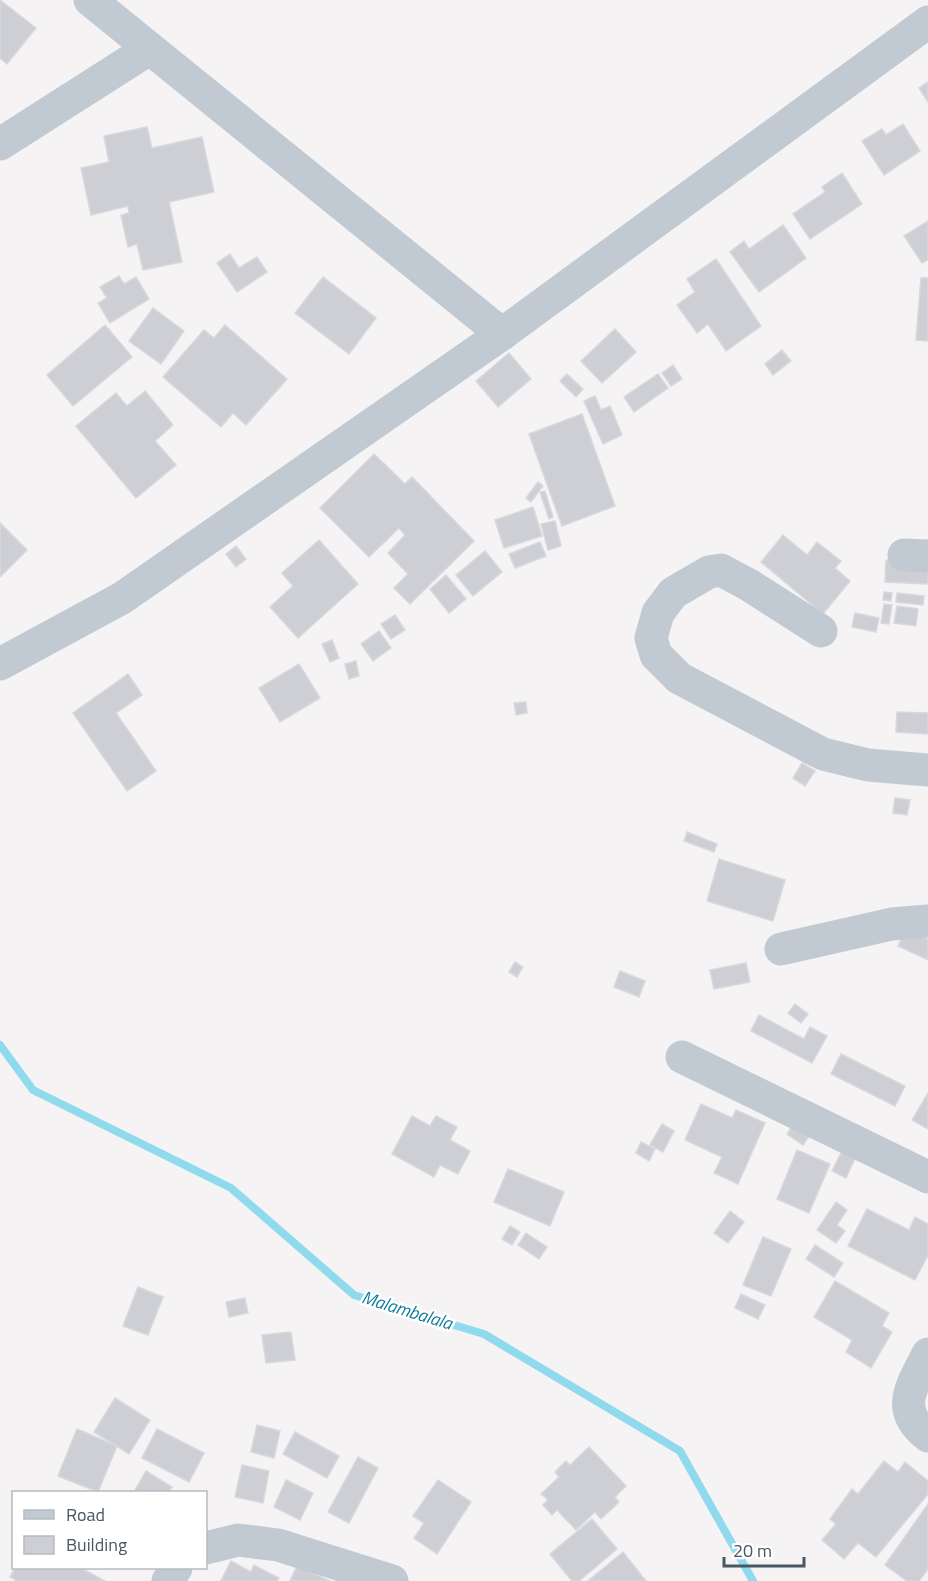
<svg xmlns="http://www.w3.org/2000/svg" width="928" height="1581" viewBox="0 0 928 1581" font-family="'Titillium Web',sans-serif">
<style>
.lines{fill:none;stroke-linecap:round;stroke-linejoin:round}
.stream{stroke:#90daee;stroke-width:8}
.building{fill:#cdcfd5;stroke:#d7d9de;stroke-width:1.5}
.minor{stroke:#c1cad2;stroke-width:33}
.labels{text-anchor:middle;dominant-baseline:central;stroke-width:5;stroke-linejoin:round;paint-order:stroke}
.water-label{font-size:18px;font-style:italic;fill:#0c7c9b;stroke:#fff}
</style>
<rect width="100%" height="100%" fill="#f5f3f3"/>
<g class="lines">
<!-- stream -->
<path class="stream" d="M0 1045 33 1090 231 1188 354 1295 484 1334 680 1451 753 1581"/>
</g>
<!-- building -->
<g class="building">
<path d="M0 0 36 28 7 64 0 58Z"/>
<path d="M928 82V102L919 88Z"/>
<path d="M903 124 920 151 884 175 862 141 882 129 886 135Z"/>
<path d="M147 127 152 148 202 137 214 192 169 202 182 262 143 270 137 244 128 247 121 215 129 213 128 206 91 215 81 168 109 162 104 136Z"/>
<path d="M842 173 862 204 810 239 793 214 825 192 822 187Z"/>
<path d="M928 221V260L922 263 904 236Z"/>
<path d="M783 225 806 258 759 292 730 252 744 241 749 249Z"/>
<path d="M230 254 239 268 257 257 267 272 237 292 217 263Z"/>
<path d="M716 259 761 326 726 351 708 324 697 333 677 305 695 292 687 279Z"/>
<path d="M119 276 124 284 136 277 149 299 110 323 98 303 107 298 100 287Z"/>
<path d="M323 277 376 318 349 354 295 313Z"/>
<path d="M921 278H928V341L916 340Z"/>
<path d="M153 308 184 331 161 364 129 341Z"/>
<path d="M105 325 132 357 73 406 47 375Z"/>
<path d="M225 325 287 379 246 425 233 413 221 427 163 377 204 330 214 338Z"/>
<path d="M615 329 636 352 602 383 581 361Z"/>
<path d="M782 350 791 361 773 375 765 364Z"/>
<path d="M509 353 531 379 498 407 476 381Z"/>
<path d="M673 365 682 379 671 386 662 373Z"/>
<path d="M567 374 583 389 576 397 560 381Z"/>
<path d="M658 374 668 388 634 412 624 397Z"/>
<path d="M145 391 173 425 155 441 176 465 136 498 76 426 116 393 127 406Z"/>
<path d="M595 396 601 410 610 406 622 435 603 444 584 401Z"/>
<path d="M582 414 615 506 562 526 529 434Z"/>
<path d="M374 454 405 484 412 477 474 541 410 604 394 588 408 574 388 553 405 535 399 528 369 557 320 508Z"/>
<path d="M538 482 543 486 531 502 526 498Z"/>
<path d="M545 491 553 517 549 519 540 492Z"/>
<path d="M533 507 542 536 504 548 495 520Z"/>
<path d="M555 521 561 546 548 550 541 524Z"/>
<path d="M0 523 27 550 0 577Z"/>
<path d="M783 535 807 555 817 542 841 561 835 568 850 581 823 614 761 562Z"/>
<path d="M319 540 358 584 298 638 270 607 293 586 282 573Z"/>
<path d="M540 542 546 556 515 568 509 554Z"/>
<path d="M236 546 246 559 236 567 226 554Z"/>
<path d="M485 551 502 572 473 596 456 575Z"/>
<path d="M886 560 928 561V584L885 582Z"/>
<path d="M446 575 466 599 449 613 430 589Z"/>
<path d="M884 592 892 593 891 601 883 600Z"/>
<path d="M897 593 924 596 923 605 896 602Z"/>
<path d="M884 604 892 605 889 624 881 623Z"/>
<path d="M897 606 918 609 916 626 894 623Z"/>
<path d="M855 613 879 618 876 632 852 627Z"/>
<path d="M395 615 405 630 391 639 381 624Z"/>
<path d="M379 631 391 648 373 661 361 644Z"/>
<path d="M332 640 339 658 330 662 322 644Z"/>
<path d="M356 661 359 676 349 679 345 664Z"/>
<path d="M299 664 320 698 280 722 259 688Z"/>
<path d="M128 674 142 695 116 713 156 771 127 791 73 713Z"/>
<path d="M526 702 527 713 516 715 514 703Z"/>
<path d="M897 712 928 713V734L896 732Z"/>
<path d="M802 763 815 771 805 786 793 778Z"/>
<path d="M895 798 910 800 907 815 893 813Z"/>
<path d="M687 832 717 844 714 852 684 841Z"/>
<path d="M719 859 785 880 773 921 707 901Z"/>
<path d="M906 928 928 939V960L898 946Z"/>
<path d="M515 962 523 967 517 977 509 972Z"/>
<path d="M746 963 750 982 714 989 710 970Z"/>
<path d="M620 971 645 981 639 997 614 987Z"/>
<path d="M795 1004 808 1014 801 1023 788 1013Z"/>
<path d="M759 1015 804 1039 810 1027 827 1036 812 1063 751 1031Z"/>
<path d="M841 1054 905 1086 895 1106 831 1074Z"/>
<path d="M928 1093V1129L912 1120Z"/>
<path d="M701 1104 732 1118 736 1110 765 1123 738 1184 714 1173 722 1157 685 1140Z"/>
<path d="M412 1116 430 1126 436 1116 457 1127 450 1140 470 1151 458 1174 440 1165 434 1177 392 1154Z"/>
<path d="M795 1121 812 1132 803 1145 787 1134Z"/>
<path d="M662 1124 674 1131 663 1152 650 1145Z"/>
<path d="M641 1142 655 1149 649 1161 636 1153Z"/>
<path d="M843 1149 856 1156 846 1178 832 1171Z"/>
<path d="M797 1150 830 1164 809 1213 777 1199Z"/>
<path d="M508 1169 564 1192 550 1226 494 1202Z"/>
<path d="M836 1202 847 1210 837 1225 845 1231 836 1243 817 1230Z"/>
<path d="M867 1209 909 1230 915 1217 928 1224V1255L915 1280 848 1246Z"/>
<path d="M730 1211 744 1222 728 1243 714 1233Z"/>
<path d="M510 1226 520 1232 512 1245 502 1239Z"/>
<path d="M526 1233 547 1247 539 1259 518 1245Z"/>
<path d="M763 1237 791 1249 771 1296 743 1285Z"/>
<path d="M815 1245 843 1263 834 1277 806 1259Z"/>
<path d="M835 1281 889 1313 882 1326 892 1332 871 1368 846 1352 852 1340 814 1317Z"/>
<path d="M138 1287 163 1297 148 1335 123 1326Z"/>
<path d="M741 1294 765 1305 758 1319 735 1308Z"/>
<path d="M245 1298 248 1313 229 1317 226 1302Z"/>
<path d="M291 1332 295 1360 266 1363 262 1335Z"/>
<path d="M115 1398 150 1420 129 1454 94 1432Z"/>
<path d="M257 1425 280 1431 274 1458 251 1452Z"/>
<path d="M77 1429 117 1446 98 1492 58 1476Z"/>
<path d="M157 1429 204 1453 189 1482 142 1458Z"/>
<path d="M295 1432 339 1456 327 1478 283 1454Z"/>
<path d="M589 1447 626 1486 615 1497 619 1502 601 1519 595 1512 576 1530 557 1510 552 1515 543 1505 548 1500 541 1494 559 1477 555 1472 566 1461 570 1465Z"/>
<path d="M358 1457 378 1468 349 1523 328 1512Z"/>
<path d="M884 1461 898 1472 905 1462 928 1481V1494L876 1557 858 1543 844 1559 822 1540 836 1524 830 1519 852 1489 858 1494Z"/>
<path d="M242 1465 269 1471 263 1503 235 1497Z"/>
<path d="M146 1471 172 1487 169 1492H134Z"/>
<path d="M286 1480 313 1493 300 1520 274 1507Z"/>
<path d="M438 1480 471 1502 437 1554 414 1538 424 1523 413 1516Z"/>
<path d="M928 1504V1569L919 1581H907L885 1565Z"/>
<path d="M592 1519 617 1549 579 1581H572L550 1554Z"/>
<path d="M623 1552 646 1581H588Z"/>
<path d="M231 1561 251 1572 254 1565 279 1578 277 1581H221Z"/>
<path d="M297 1566 330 1581H290Z"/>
<path d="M15 1568H81L105 1581H17L10 1577Z"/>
</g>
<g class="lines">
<!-- minor -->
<g class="minor">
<path d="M90 0 502 334"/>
<path d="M0 144 149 49"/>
<path d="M904 555 928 556"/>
<path d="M821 631 749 585 721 570 709 572 673 593 658 613 651 638 656 655 679 678 823 754 868 765 928 770"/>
<path d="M0 664 122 598 502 334 928 22"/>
<path d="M781 949 892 924 928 921"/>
<path d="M682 1057 928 1177"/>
<path d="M928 1354C913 1385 893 1409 928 1436"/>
<path d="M206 1548 238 1540 278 1545 392 1581"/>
<path d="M168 1581 176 1568"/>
</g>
</g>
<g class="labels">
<!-- water labels -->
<g class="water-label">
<text transform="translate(407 1310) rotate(17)">Malambalala</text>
</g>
</g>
<!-- legend -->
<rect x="12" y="1491" width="195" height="78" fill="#ffffff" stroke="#b7bbc0" stroke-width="1.5"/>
<rect x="24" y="1510" width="30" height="9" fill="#c1cad2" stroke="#b7bbc0" stroke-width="1.5"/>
<text x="66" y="1521" font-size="18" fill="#4a5661">Road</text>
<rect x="24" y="1536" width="30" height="18" fill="#cdcfd5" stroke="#b7bbc0" stroke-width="1.5"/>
<text x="66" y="1551" font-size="18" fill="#4a5661">Building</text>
<!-- scale -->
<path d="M724 1557v9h80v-9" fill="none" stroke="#4a5661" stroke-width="3"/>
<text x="733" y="1557" font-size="18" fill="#4a5661" stroke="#ffffff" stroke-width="4.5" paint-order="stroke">20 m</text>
</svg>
